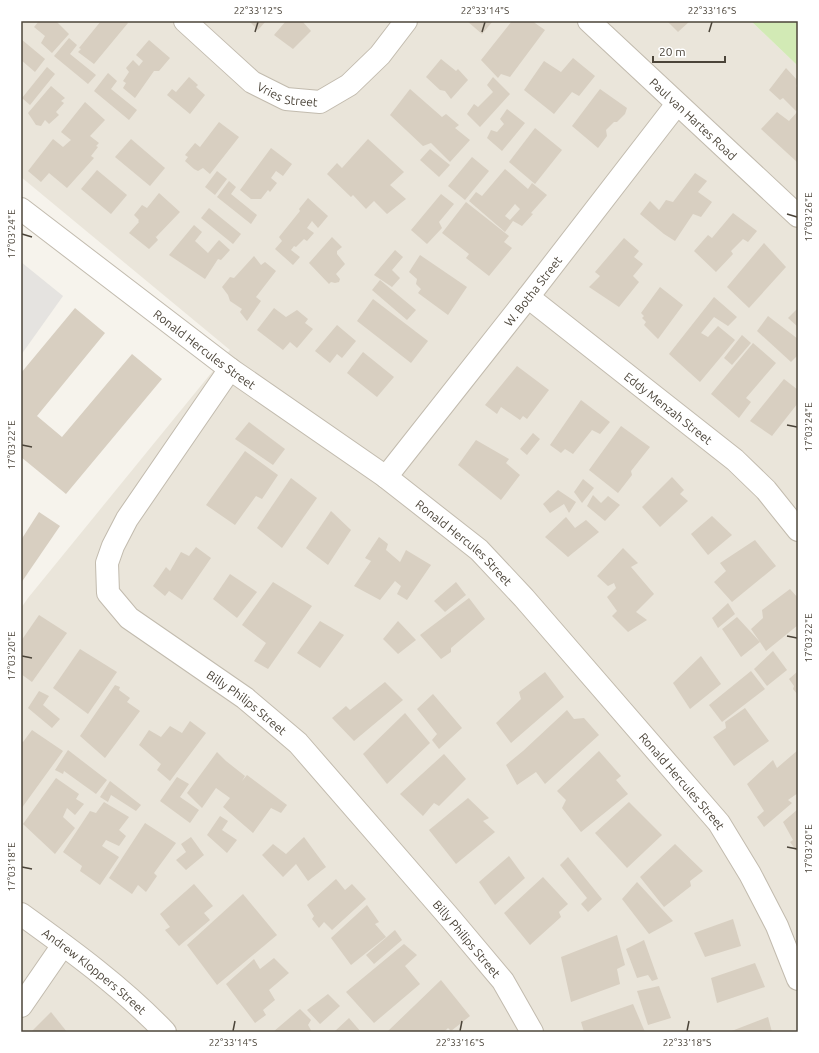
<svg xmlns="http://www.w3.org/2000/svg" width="819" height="1053" viewBox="0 0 819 1053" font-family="Ubuntu,sans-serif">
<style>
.residential{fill:#eae5da}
.green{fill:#d2eab5}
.parking{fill:#e5e3e0}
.building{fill:#d8cfc1;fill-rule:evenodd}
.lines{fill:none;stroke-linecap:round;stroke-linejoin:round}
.minor-casing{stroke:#c2bbae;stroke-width:24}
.tertiary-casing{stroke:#c2bbae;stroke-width:24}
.minor{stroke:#fff;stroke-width:22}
.tertiary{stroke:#fff;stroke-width:22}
.ticks{fill:none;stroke:#4b4439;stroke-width:1.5}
.labels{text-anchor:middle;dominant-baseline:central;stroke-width:3.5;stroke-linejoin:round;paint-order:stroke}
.street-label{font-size:12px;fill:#4b4439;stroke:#fff}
.neatline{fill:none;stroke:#4b4439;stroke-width:1.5}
.ticks-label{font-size:10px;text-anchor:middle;fill:#4b4439}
</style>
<rect width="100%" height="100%" fill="#f6f3ec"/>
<!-- residential -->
<path class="residential" d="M21 21H751L798 66V1032H21V608L28 598 230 350 21 177Z"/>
<!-- green -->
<path class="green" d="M751 21H798V66Z"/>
<!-- parking -->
<path class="parking" d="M21 262 63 296 21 355Z"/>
<!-- building -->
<g class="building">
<path d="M39 21H58L57 22 69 34 52 53 41 43 45 36 34 27Z"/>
<path d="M101 21H126L128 23 94 64 78 52 81 49 79 48Z"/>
<path d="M249 21H266L258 30Z"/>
<path d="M286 21H302L311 31 293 49 274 35Z"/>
<path d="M467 21H493L482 34Z"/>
<path d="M512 21H532L545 30 510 77 501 74 498 78 481 60Z"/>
<path d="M667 21H690L678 32Z"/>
<path d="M69 38 77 45 70 54 96 75 88 84 54 56Z"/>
<path d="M21 39 45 59 35 72 21 60Z"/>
<path d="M149 40 170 58 159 71H154L135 98 123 88 126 83 123 81 129 72 126 68 133 60 139 66 143 61 136 55Z"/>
<path d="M573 58 595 76 579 96 572 92 554 114 524 90 544 61 561 72Z"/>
<path d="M441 59 456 71 458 69 468 80 451 99 445 91 440 90 426 77Z"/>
<path d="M47 67 55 74 30 105 22 98Z"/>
<path d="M786 68 798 81 796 86 798 89V109L796 111 783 98 780 100 769 90Z"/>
<path d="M108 73 117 81 111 89 137 110 129 120 94 91Z"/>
<path d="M189 77 198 85 196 87 205 95 190 114 167 95 172 89 176 92Z"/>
<path d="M493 77 510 94 480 127 467 114 474 104 478 107 493 92 487 85Z"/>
<path d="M51 86 65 98 61 101 64 103 56 112 59 115 49 124 45 120 41 126 36 125 28 113Z"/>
<path d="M410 89 442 117 446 114 459 125 455 128 470 140 450 162 431 143 423 146 390 115Z"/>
<path d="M600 89 627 108 625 114 617 122H614L606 130 607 136 598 148 572 126Z"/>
<path d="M85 102 105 120 90 136 99 143 96 146 98 147 91 156 94 158 67 188 49 173 41 182 28 171 53 139 63 147 71 140 61 132Z"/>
<path d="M507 109 525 123 502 151 487 138 491 130 497 132 504 124 500 119Z"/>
<path d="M798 111V160L797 162 761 129 777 112 789 121Z"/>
<path d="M219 122 239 137 210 174 203 168 198 171 194 169 185 161 188 157 185 155 195 143 200 147Z"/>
<path d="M535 128 562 150 535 184 509 162Z"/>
<path d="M131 139 165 168 150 186 115 157Z"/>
<path d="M368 139 404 172 390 185 406 199 387 214 374 201 366 209 353 195 351 197 327 174 337 163 342 168Z"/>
<path d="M271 148 292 164 283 176 276 171 271 178 277 183 270 192 268 190 261 199H251L240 190Z"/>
<path d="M430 149 450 165 439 177 420 160Z"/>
<path d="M472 157 489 171 465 200 448 186Z"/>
<path d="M505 169 528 189 532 183 547 195 531 213 533 214 522 226 513 221 505 232 469 201 476 192 482 196ZM515 204 520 209 510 220 505 216Z"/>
<path d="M97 170 127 195 111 214 81 189Z"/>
<path d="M217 171 227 179 215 195 205 187Z"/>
<path d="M695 173 707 181 698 192 712 202 701 217 693 214 675 241 664 234 640 214 650 201 659 210 666 200 673 202Z"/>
<path d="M229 181 236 187 231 194 257 215 251 224 217 197Z"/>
<path d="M159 193 180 212 156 237 155 236 158 240 149 249 129 233 139 222 138 221 139 220 134 215 142 205 147 208Z"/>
<path d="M441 194 454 204 439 222 442 228 427 244 411 230Z"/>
<path d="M308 198 328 216 318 228 312 221 307 228 314 233 307 241 304 239 296 247 294 246 291 250 300 257 293 265 275 249 282 241 279 237 300 211 299 209Z"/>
<path d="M466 202 509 236 504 242 512 248 489 276 466 258 469 254 442 233Z"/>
<path d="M209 208 241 234 233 244 201 218Z"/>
<path d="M733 213 757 231 748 242 743 239 731 251 733 254 716 272 694 251 708 235 712 238Z"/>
<path d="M194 225 202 232 195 241 208 253 219 240 230 250 221 260 218 259 205 279 169 255Z"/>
<path d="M332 237 342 247 337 251V254L345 264 336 274 340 279 339 282 335 283 331 282 329 284 309 263Z"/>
<path d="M624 238 639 251 634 257 643 264 633 276 639 282 619 307 589 287 600 276 595 272Z"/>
<path d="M764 243 786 267 749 308 727 287Z"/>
<path d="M395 250 403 257 392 270 400 278 392 287 374 275Z"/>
<path d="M420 255 467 287 448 315 418 293 421 289 416 284 417 279 409 272Z"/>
<path d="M254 256 261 265 265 262 276 271 256 297 261 301 247 321 240 312 242 309 230 301 228 295 222 287 230 277 234 278Z"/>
<path d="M380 280 416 310 407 320 372 290Z"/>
<path d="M660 287 683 305 658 339 644 325 646 322 642 318 644 316 641 313Z"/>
<path d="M714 297 737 317 728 326 714 317 701 333 708 337 718 326 735 340 700 382 669 354Z"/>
<path d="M373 299 428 341 411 363 357 321Z"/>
<path d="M75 308 105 333 37 416 62 437 132 354 162 379 66 494 21 457V373Z"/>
<path d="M274 308 286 317 297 310 308 319 305 323 313 329 297 348 290 342 283 350 257 330Z"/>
<path d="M798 308V327L788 318Z"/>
<path d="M768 316 798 339V355L791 362 757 331Z"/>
<path d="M337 325 356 341 342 358 337 354 330 363 315 351Z"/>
<path d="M742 335 751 343 732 365 724 358Z"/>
<path d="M753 343 776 363 746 398 751 402 739 418 711 394Z"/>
<path d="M363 352 394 377 377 397 347 373Z"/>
<path d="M517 366 549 390 527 419 523 416 520 420 501 407 497 414 485 405Z"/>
<path d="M784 379 798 390V403L772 436 750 421Z"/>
<path d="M581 400 610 422 600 434 592 430 573 454 565 449 561 453 550 445Z"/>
<path d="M249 422 285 449 273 465 235 439Z"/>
<path d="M621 426 650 447 631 471 632 475 618 493 589 470Z"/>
<path d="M533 433 540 439 527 455 520 449Z"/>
<path d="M476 440 509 459 506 463 520 475 501 500 458 465Z"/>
<path d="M245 451 278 475 262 499 256 496 235 525 206 505Z"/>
<path d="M672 477 684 490 680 494 688 501 660 527 642 507Z"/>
<path d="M291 478 317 498 282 548 257 528Z"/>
<path d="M583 479 594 488 582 503 574 492Z"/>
<path d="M558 490 576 502 569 513 564 504 550 513 543 504Z"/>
<path d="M593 495 601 503 608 496 620 505 605 521 587 506Z"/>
<path d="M331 511 351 530 328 565 306 548Z"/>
<path d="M39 512 60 526 21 583V540Z"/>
<path d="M712 516 732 535 708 555 691 534Z"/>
<path d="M566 517 575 528 586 520 599 532 568 557 545 537Z"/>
<path d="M379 537 388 544 386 550 400 562 406 550 431 565 407 600 397 594 401 586 395 581 380 600 354 586 371 561 365 558Z"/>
<path d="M755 540 776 566 732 602 714 582 726 571 720 563Z"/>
<path d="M196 547 211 558 182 600 169 591 165 596 153 586 166 567 170 571 181 552 189 556Z"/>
<path d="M623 548 638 563 631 567 654 594 636 612 647 620 628 632 612 616 617 611 607 597 616 588 614 583 608 586 597 576Z"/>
<path d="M230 574 257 592 237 618 213 599Z"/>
<path d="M273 582 312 606 268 669 254 661 266 643 242 625Z"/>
<path d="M456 582 466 595 445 612 434 601Z"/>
<path d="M790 589 798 598V625L766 651 760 642 741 657 722 629 737 617 760 642 751 629 763 618 762 610Z"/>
<path d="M469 598 485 619 451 648V652L441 659 420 635Z"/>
<path d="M728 603 735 614 718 628 712 618Z"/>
<path d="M39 615 67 633 32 682 21 674V641Z"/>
<path d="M320 621 344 635 320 668 297 653Z"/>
<path d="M398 621 416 640 398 654 383 639Z"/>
<path d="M80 649 117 672 88 714 53 688Z"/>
<path d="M773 651 787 670 767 686 754 669Z"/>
<path d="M701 656 721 684 690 709 673 683Z"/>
<path d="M751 671 765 689 722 722 709 705Z"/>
<path d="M798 671V695L793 689 794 686 789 679Z"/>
<path d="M545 672 564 697 511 743 496 723 521 699 519 692Z"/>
<path d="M385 682 403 700 354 741 332 718 346 706 350 710Z"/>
<path d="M115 685 120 687 119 690 130 698 127 702 140 711 105 758 80 736Z"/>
<path d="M39 691 49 696 43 705 60 719 52 728 28 708Z"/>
<path d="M433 694 462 728 439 749 432 740 437 734 417 709Z"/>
<path d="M745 708 769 741 734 766 713 737 726 728 725 722Z"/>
<path d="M567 710 574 719 584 718 599 735 545 784 536 772 517 785 506 765 523 751Z"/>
<path d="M405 713 430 743 387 784 363 754Z"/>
<path d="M190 721 206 733 170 781 157 770 161 764 139 745 149 730 161 737 170 726 182 733Z"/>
<path d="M32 730 63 751 21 809V741L23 742Z"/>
<path d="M68 750 107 780 96 794 64 771 63 774 55 770Z"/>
<path d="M798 750V793L788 800 792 803 764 827 757 817 764 811 747 784 773 760 777 768Z"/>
<path d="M599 751 621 776 616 780 628 794 581 832 562 808 566 800 557 791Z"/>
<path d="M217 752 226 761 245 776 242 781 247 775 287 805 281 813 271 808 253 833 223 807 230 798 216 788 202 808 187 793Z"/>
<path d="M444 754 466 779 439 806 434 803 423 816 400 794Z"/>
<path d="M177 777 189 784 180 797 199 810 190 823 160 801Z"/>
<path d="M56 778 79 794 76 799 84 804 75 815 67 808 63 817 75 828 55 854 23 824Z"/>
<path d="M110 781 141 805 136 811 111 795 108 802 100 797Z"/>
<path d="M468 798 489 818 483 821 495 832 456 864 429 830Z"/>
<path d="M104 802 129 817 119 830 126 836 119 846 106 840 102 846 119 857 100 885 80 871 82 866 63 852 90 811 96 813Z"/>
<path d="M629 802 662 835 627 868 595 833Z"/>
<path d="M798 809V853L790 842 793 840 783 822Z"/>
<path d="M220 816 228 821 222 830 237 840 227 853 207 835Z"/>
<path d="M145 823 176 843 154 873 157 876 146 892 138 885 132 894 109 878Z"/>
<path d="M191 837 204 855 186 870 176 860 186 852 181 844Z"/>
<path d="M304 837 326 867 308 881 296 864 283 877 262 855 273 844 286 854Z"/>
<path d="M675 844 703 871 690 881 691 886 664 907 640 877Z"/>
<path d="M509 856 525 878 495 905 479 882Z"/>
<path d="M568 857 602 899 588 912 581 904 587 898 560 865Z"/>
<path d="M543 877 568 904 559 912 561 917 530 945 504 913Z"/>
<path d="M336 879 345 890 352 884 366 899 332 930 324 922 319 928 312 919 314 916 307 905Z"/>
<path d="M637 882 673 921 649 934 622 899Z"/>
<path d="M194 884 213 906 204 913 210 920 179 946 165 930 170 927 160 914Z"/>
<path d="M243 894 277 935 217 985 187 945Z"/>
<path d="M367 905 379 922 375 924 386 937 351 965 331 938Z"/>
<path d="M733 919 741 946 705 957 694 933Z"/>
<path d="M395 930 402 940 374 964 366 955Z"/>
<path d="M617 935 625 965 617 969 620 984 571 1002 561 957Z"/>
<path d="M644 940 658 979 652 981 648 975 637 978 626 949Z"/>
<path d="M404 944 417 955 405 966 420 984 374 1023 346 992Z"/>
<path d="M274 958 289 973 269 990 275 1000 263 1010 266 1015 255 1023 226 984 254 959 260 969Z"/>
<path d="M755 963 765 987 717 1003 711 978Z"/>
<path d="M441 980 470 1016 451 1031 448 1028 444 1032H387Z"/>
<path d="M659 986 671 1018 648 1025 637 991Z"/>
<path d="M328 994 340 1006 320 1024 307 1010Z"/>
<path d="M633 1004 645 1032H584L581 1022Z"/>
<path d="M300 1009 311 1020 308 1025 312 1032H273Z"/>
<path d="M51 1012 67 1032H31Z"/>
<path d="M768 1017 772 1032H729Z"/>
<path d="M349 1018 361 1032H334Z"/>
</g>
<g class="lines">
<!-- minor casing -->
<g class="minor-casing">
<g id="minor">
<path id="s1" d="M185 21 252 82 286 99 320 102 349 85 380 55 406 21"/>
<path id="s2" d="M589 21 798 216"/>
<path id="s3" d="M21 209 230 369 386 477 479 550 524 598 719 823 750 874 777 926 798 979"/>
<path id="s4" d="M528 297 735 460 766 490 798 530"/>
<path id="s5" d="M230 369 127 519 113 546 107 563 108 593 129 618 245 698 298 743 450 918 503 981 532 1032"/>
<path id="s6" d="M386 477 528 297 677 104"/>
<path d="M21 1006 63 945"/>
</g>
</g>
<!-- tertiary casing -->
<g class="tertiary-casing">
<g id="tertiary">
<path id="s7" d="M21 914C71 950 122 987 165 1032"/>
</g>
</g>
<!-- minor -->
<use href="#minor" class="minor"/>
<!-- tertiary -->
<use href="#tertiary" class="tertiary"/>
</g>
<!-- ticks -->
<path class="ticks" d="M255 32 258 22M482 32 485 22M709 32 712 22M787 214 797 217M22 234 32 237M787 425 797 427M22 445 32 447M787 636 797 638M22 656 32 658M787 847 797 849M22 867 32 869M233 1031 235 1021M460 1031 462 1021M687 1031 689 1021"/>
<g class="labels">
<!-- street labels -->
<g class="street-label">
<text stroke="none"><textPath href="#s1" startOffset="129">Vries Street</textPath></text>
<text stroke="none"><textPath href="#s2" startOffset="143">Paul van Hartes Road</textPath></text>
<text stroke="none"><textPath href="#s6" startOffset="237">W. Botha Street</textPath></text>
<text stroke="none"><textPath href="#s3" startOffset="231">Ronald Hercules Street</textPath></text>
<text stroke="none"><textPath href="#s4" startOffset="179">Eddy Menzah Street</textPath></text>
<text stroke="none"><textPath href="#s3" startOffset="555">Ronald Hercules Street</textPath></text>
<text stroke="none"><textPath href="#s5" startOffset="438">Billy Philips Street</textPath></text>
<text stroke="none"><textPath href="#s3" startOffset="879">Ronald Hercules Street</textPath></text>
<text stroke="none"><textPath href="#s5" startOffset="762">Billy Philips Street</textPath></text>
<text stroke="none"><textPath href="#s7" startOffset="93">Andrew Kloppers Street</textPath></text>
</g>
</g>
<!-- border -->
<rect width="819" height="1053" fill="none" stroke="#ffffff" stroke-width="44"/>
<!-- scale -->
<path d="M653 56v6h72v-6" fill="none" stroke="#4b4439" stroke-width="2"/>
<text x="659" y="56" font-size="12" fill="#4b4439" stroke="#ffffff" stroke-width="3" paint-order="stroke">20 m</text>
<rect x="22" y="22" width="775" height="1009" class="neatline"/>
<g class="ticks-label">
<text x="258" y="14">22°33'12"S</text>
<text x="485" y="14">22°33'14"S</text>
<text x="712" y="14">22°33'16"S</text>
<text transform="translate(808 217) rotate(-90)" y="4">17°03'26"E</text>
<text transform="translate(11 234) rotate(-90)" y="4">17°03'24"E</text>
<text transform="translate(808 427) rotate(-90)" y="4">17°03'24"E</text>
<text transform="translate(11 445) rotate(-90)" y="4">17°03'22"E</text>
<text transform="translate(808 638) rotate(-90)" y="4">17°03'22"E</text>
<text transform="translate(11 656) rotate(-90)" y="4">17°03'20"E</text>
<text transform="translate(808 849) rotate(-90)" y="4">17°03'20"E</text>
<text transform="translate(11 867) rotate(-90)" y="4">17°03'18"E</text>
<text x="233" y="1046">22°33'14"S</text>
<text x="460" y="1046">22°33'16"S</text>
<text x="687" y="1046">22°33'18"S</text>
</g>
</svg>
